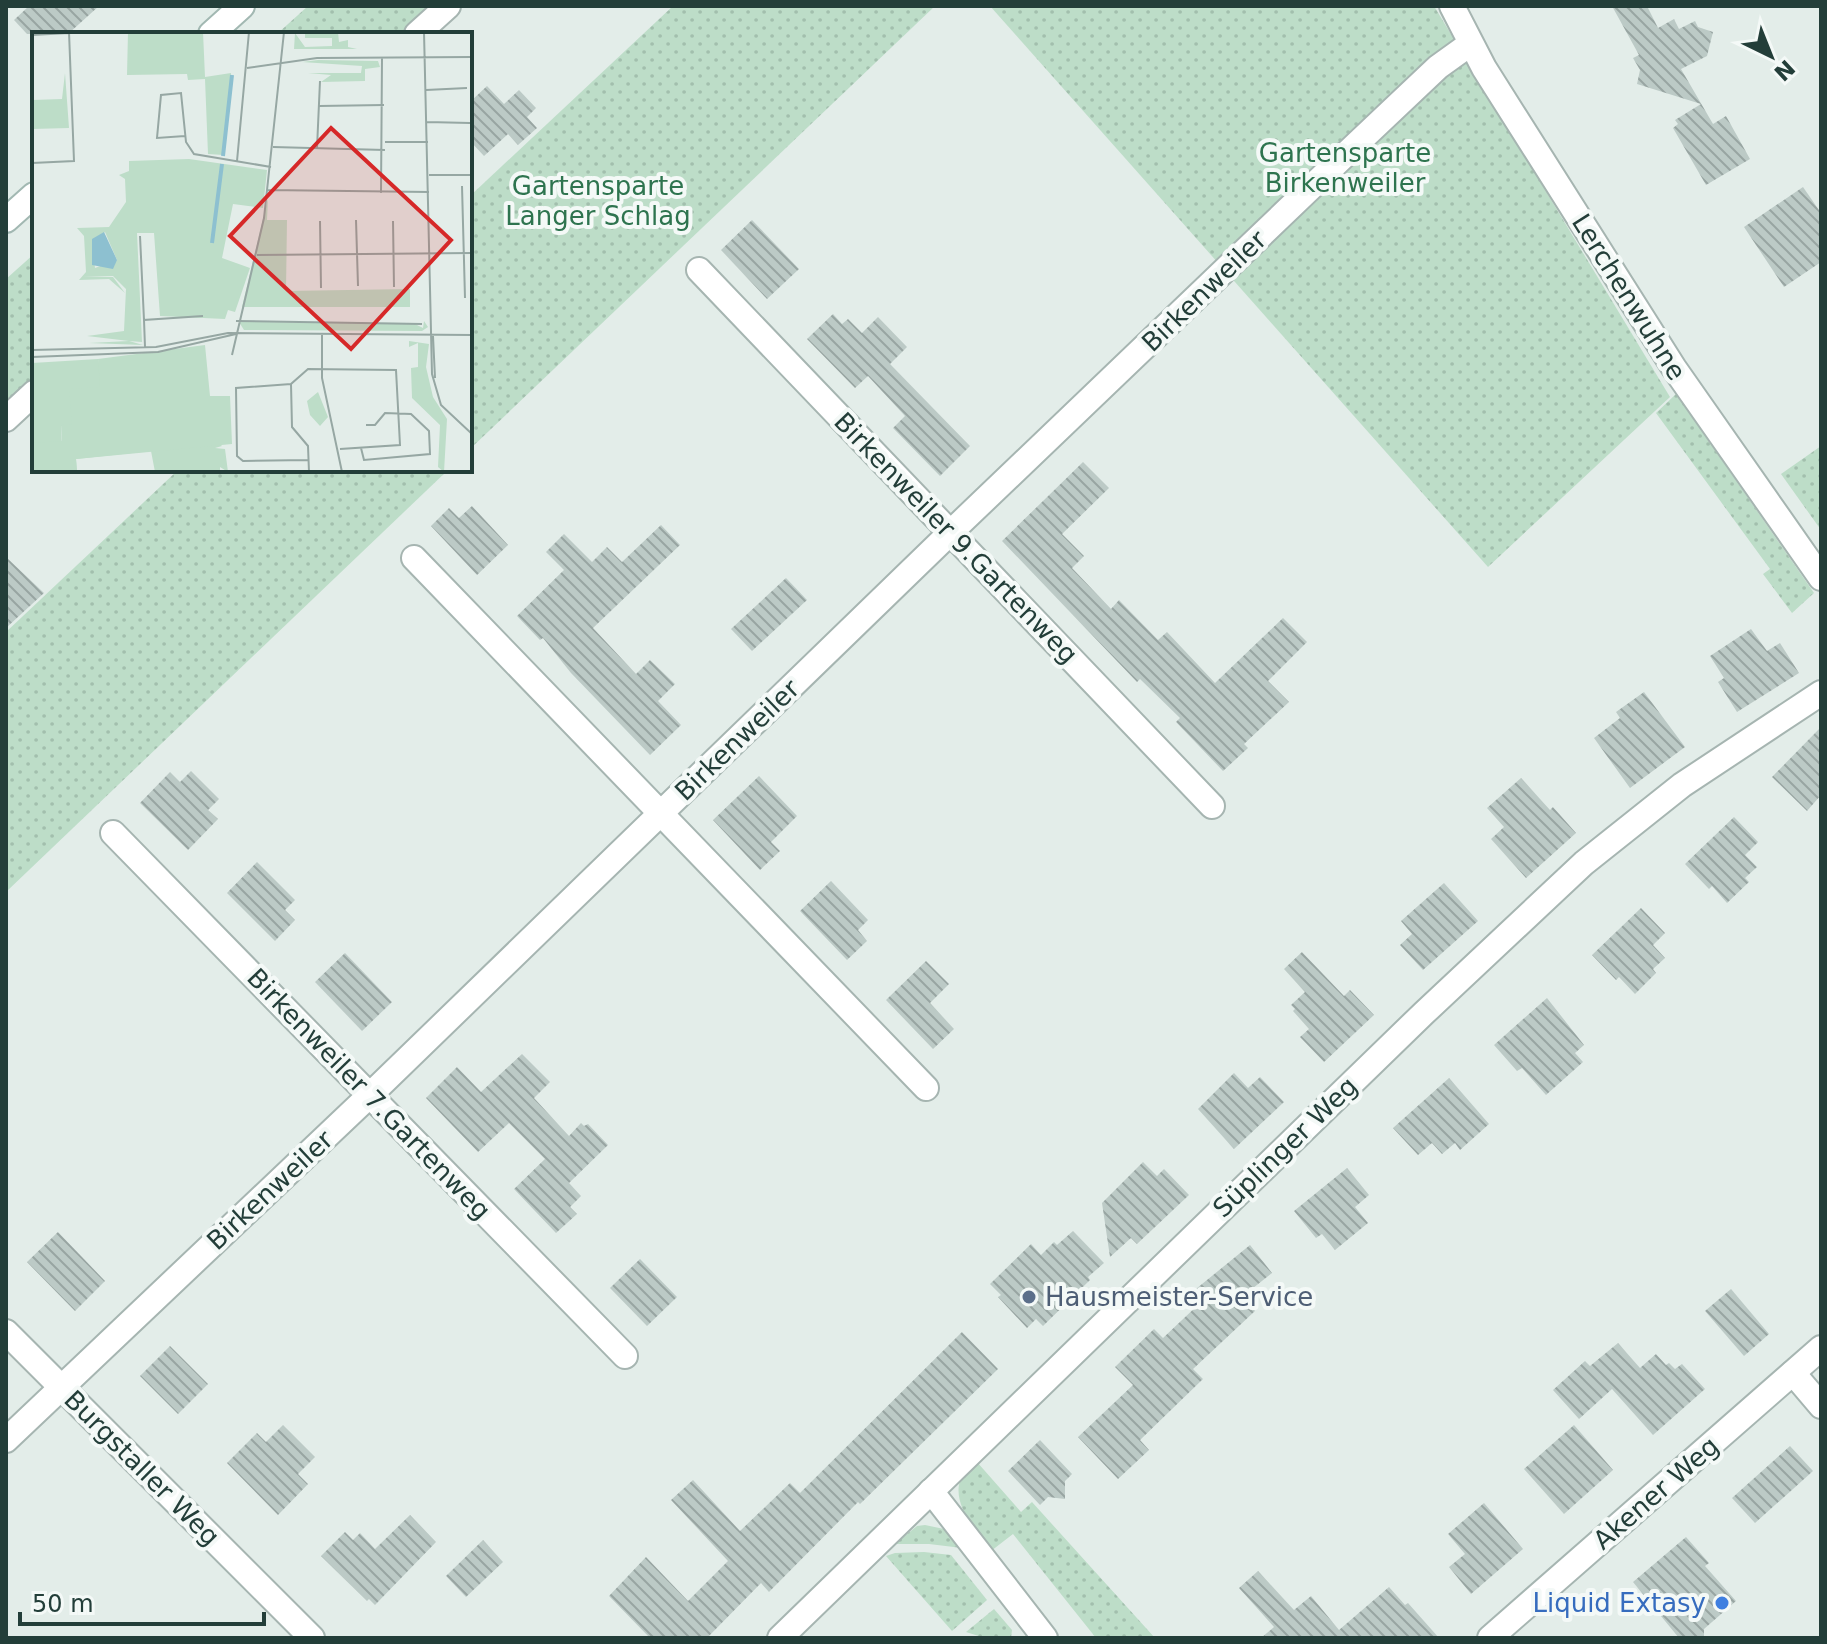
<svg xmlns="http://www.w3.org/2000/svg" width="1827" height="1644" viewBox="0 0 1827 1644" font-family="'DejaVu Sans',sans-serif">
<style>
.grass{fill:url(#grass-dots)}
.building{fill:url(#building-back-hatch)}
.lines{fill:none;stroke-linecap:round;stroke-linejoin:round}
.street-casing{stroke:#a6b5b1;stroke-width:28}
.secondary-casing{stroke:#a2b8b2;stroke-width:28}
.street{stroke:#fff;stroke-width:24}
.secondary{stroke:#fff;stroke-width:24}
.service-dot{fill:#5c6f8a;stroke:#f4f9f7;stroke-width:3}
.shop-dot{fill:#3f7fe0;stroke:#f4f9f7;stroke-width:3}
.labels{text-anchor:middle;dominant-baseline:central;stroke-width:8;stroke-linejoin:round;paint-order:stroke}
.park-label{font-size:26px;fill:#2e744f;stroke:#f4f9f7}
.street-label{font-size:26px;fill:#233e39;stroke:#f4f9f7}
.service-label{font-size:26px;fill:#4e5e75;stroke:#f4f9f7;text-anchor:start}
.shop-label{font-size:26px;fill:#366cbe;stroke:#f4f9f7;text-anchor:end}
.inset-river{fill:none;stroke:#8dc0d0;stroke-width:4}
.inset-road{fill:none;stroke:#96a7a3;stroke-width:2}
.view{fill:#d62828;fill-opacity:0.15;stroke:#d62828;stroke-width:4}
.inset-edge{fill:none;stroke:#233e39;stroke-width:4}
</style>
<defs>
<pattern id="grass-dots" width="8" height="8" patternUnits="userSpaceOnUse" patternTransform="scale(2)"><rect width="8" height="8" fill="#bdddc8"/><path d="M2 2h.1M6 6h.1" fill="none" stroke="#a2bfad" stroke-width="1.8" stroke-linecap="round"/></pattern>
<pattern id="building-back-hatch" width="6" height="6" patternUnits="userSpaceOnUse" patternTransform="scale(2)"><rect width="6" height="6" fill="#bccac6"/><path d="M-1 5l2 2M0 0l6 6M5-1l2 2" fill="none" stroke="#98a5a2"/></pattern>
</defs>
<rect width="100%" height="100%" fill="#e3ede9"/>
<!-- grass -->
<g class="grass">
<path d="M308 6H435L405 34H277Z"/>
<path d="M673 6H935L470 449V196Z"/>
<path d="M990 6H1434L1670 397 1488 567Z"/>
<path d="M34 254V379L6 404V279Z"/>
<path d="M1676 394 1814 593 1792 613 1763 574 1770 569 1656 413Z"/>
<path d="M1821 446V530L1781 474Z"/>
<path d="M178 470H448L6 892V632Z"/>
<path d="M977 1462 1021 1512 1032 1502 1155 1638H1096L1013 1534 991 1551C978 1534 952 1505 960 1481 962 1473 971 1468 977 1462Z"/>
<path d="M925 1525 944 1529 962 1548 929 1544H895L917 1526Z"/>
<path d="M924 1552 951 1555 987 1600 952 1631 886 1556 895 1553Z"/>
<path d="M994 1609 1012 1630 1011 1638H985L966 1632Z"/>
</g>
<!-- building -->
<g class="building">
<path d="M29 6H99L68 34H27L14 20Z"/>
<path d="M1612 6H1647L1658 28 1674 19 1679 29 1695 21 1698 27 1713 32 1707 56 1681 69 1713 124 1726 116 1750 159 1706 185 1673 128 1678 124 1675 120 1701 104 1637 84 1640 70 1633 58 1639 55Z"/>
<path d="M487 86 504 104 519 90 536 108 527 117 537 128 518 145 508 134 484 156 470 141V102Z"/>
<path d="M1803 187 1821 213V262L1784 287 1744 227Z"/>
<path d="M752 220 799 269 767 299 721 250Z"/>
<path d="M833 314 842 324 848 319 862 333 878 317 907 347 890 364 970 446 940 476 893 428 905 416 868 376 855 388 807 339Z"/>
<path d="M1083 462 1109 488 1062 534 1084 556 1072 568 1111 609 1119 600 1158 640 1167 632 1215 683 1283 618 1307 642 1268 681 1289 702 1244 744 1248 748 1223 771 1176 722 1180 718 1140 679 1137 682 1002 541Z"/>
<path d="M472 506 508 545 477 575 431 526 449 508 459 518Z"/>
<path d="M661 525 680 545 593 628 636 674 650 660 675 684 658 701 681 725 650 755 571 673 543 638 540 640 517 616 564 570 546 552 564 534 592 562 607 547 622 562Z"/>
<path d="M6 557 44 593 6 628Z"/>
<path d="M786 578 807 600 752 651 731 629Z"/>
<path d="M1751 629 1767 651 1780 643 1799 673 1737 712 1718 682 1724 678 1710 656Z"/>
<path d="M1644 692 1685 747 1630 788 1594 738 1620 718 1616 712Z"/>
<path d="M1821 727V795L1807 811 1772 777Z"/>
<path d="M191 771 219 799 208 810 218 819 188 850 140 803 170 772 180 782Z"/>
<path d="M759 776 797 816 771 842 780 851 760 870 713 820Z"/>
<path d="M1521 778 1550 810 1553 807 1576 833 1526 878 1491 839 1504 827 1487 808Z"/>
<path d="M1734 817 1758 842 1745 855 1757 867 1745 878 1749 882 1727 903 1712 886 1709 889 1685 864Z"/>
<path d="M257 862 295 900 285 910 295 920 275 941 227 893Z"/>
<path d="M831 881 868 920 858 930 867 941 847 960 800 911Z"/>
<path d="M1444 883 1478 921 1423 970 1400 945 1412 934 1401 921Z"/>
<path d="M1641 908 1665 933 1653 945 1665 958 1653 969 1656 973 1635 994 1619 977 1616 980 1592 955Z"/>
<path d="M1302 952 1344 996 1350 990 1374 1015 1324 1062 1300 1037 1309 1029 1293 1011 1295 1009 1291 1005 1305 992 1284 969Z"/>
<path d="M345 953 392 1002 362 1031 315 982Z"/>
<path d="M926 961 949 984 930 1003 954 1029 933 1049 886 1000Z"/>
<path d="M1547 998 1584 1045 1575 1053 1583 1062 1546 1095 1522 1068 1517 1071 1494 1045Z"/>
<path d="M522 1054 550 1082 534 1098 569 1136 581 1123 584 1126 588 1124 608 1145 569 1183 581 1196 570 1207 577 1214 556 1233 514 1189 545 1159 509 1123 478 1152 426 1098 457 1067 481 1092Z"/>
<path d="M1234 1073 1248 1088 1260 1077 1284 1102 1234 1149 1198 1109Z"/>
<path d="M1449 1078 1489 1124 1460 1150 1455 1143 1442 1154 1432 1143 1418 1155 1393 1128Z"/>
<path d="M1143 1162 1157 1176 1164 1169 1189 1195 1137 1244 1131 1238 1110 1257 1102 1203Z"/>
<path d="M1347 1168 1369 1195 1355 1207 1368 1223 1335 1250 1322 1234 1316 1238 1294 1211Z"/>
<path d="M1073 1231 1104 1263 1088 1277 1090 1280 1043 1326 1036 1319 1027 1328 998 1297 1001 1295 990 1284 1031 1244 1041 1255 1054 1242 1057 1245Z"/>
<path d="M58 1232 105 1281 75 1311 27 1262Z"/>
<path d="M1250 1245 1272 1273 1243 1296 1255 1311 1193 1369 1203 1379 1140 1440 1149 1450 1118 1479 1078 1437 1133 1385 1115 1367 1154 1329 1163 1338 1200 1303 1191 1293Z"/>
<path d="M640 1259 677 1297 647 1326 610 1288Z"/>
<path d="M1731 1289 1769 1334 1744 1356 1705 1311Z"/>
<path d="M962 1332 998 1369 860 1504 858 1502 769 1592 761 1583 707 1638H650L609 1596 646 1557 688 1601 728 1561 671 1500 693 1480 740 1531 790 1483 800 1493Z"/>
<path d="M1618 1343 1640 1368 1656 1354 1666 1365 1669 1363 1675 1369 1682 1364 1705 1389 1653 1435 1612 1389 1579 1419 1553 1390 1585 1361 1590 1366Z"/>
<path d="M170 1346 208 1384 178 1414 140 1376Z"/>
<path d="M283 1425 315 1457 298 1474 308 1484 278 1515 227 1463 257 1433 266 1442Z"/>
<path d="M1574 1425 1613 1470 1564 1514 1524 1469Z"/>
<path d="M1040 1440 1072 1474 1065 1481V1499L1048 1497 1040 1505 1008 1471Z"/>
<path d="M1790 1446 1813 1471 1755 1523 1732 1498Z"/>
<path d="M1484 1503 1523 1549 1471 1594 1449 1567 1465 1554 1448 1534Z"/>
<path d="M410 1515 436 1542 375 1605 369 1599 367 1601 321 1556 345 1532 353 1540 360 1533 375 1549Z"/>
<path d="M1686 1537 1709 1563 1705 1566 1736 1601 1704 1629V1638H1679L1633 1582Z"/>
<path d="M483 1540 503 1562 466 1597 446 1576Z"/>
<path d="M1258 1571 1294 1610 1311 1596 1339 1630 1389 1587 1405 1605 1408 1603 1439 1638H1261L1274 1627 1239 1588Z"/>
</g>
<g class="lines">
<!-- street casing -->
<g class="street-casing">
<g id="street">
<path d="M1452 6 1484 68 1674 368 1821 578"/>
<path d="M417 34 448 6"/>
<path d="M699 270 1212 806"/>
<path d="M6 419 34 393"/>
<path d="M414 558 926 1088"/>
<path d="M113 833 625 1356"/>
<path d="M6 1332 312 1638"/>
<path d="M1793 1373 1821 1406"/>
<path d="M6 1440 370 1095 951 532 1347 153 1438 67 1470 44"/>
<path d="M931 1491 1045 1638"/>
<path d="M780 1638 1424 1013 1584 863 1682 785 1821 693"/>
<path d="M1490 1638 1821 1348"/>
</g>
</g>
<!-- secondary casing -->
<g class="secondary-casing">
<g id="secondary">
<path d="M211 34 242 6"/>
<path d="M6 220 34 195"/>
</g>
</g>
<!-- street -->
<use href="#street" class="street"/>
<!-- secondary -->
<use href="#secondary" class="secondary"/>
</g>
<!-- markers -->
<circle class="service-dot" cx="1029" cy="1297" r="8"/>
<circle class="shop-dot" cx="1722" cy="1603" r="8"/>
<g class="labels">
<!-- park labels -->
<g class="park-label">
<text x="1345" y="153">Gartensparte<tspan x="1345" dy="30">Birkenweiler</tspan></text>
<text x="598" y="186">Gartensparte<tspan x="598" dy="30">Langer Schlag</tspan></text>
</g>
<!-- street labels -->
<g class="street-label">
<text transform="translate(1204 291) rotate(-44)">Birkenweiler</text>
<text transform="translate(1629 297) rotate(58)">Lerchenwuhne</text>
<text transform="translate(956 538) rotate(46)">Birkenweiler 9.Gartenweg</text>
<text transform="translate(737 740) rotate(-44)">Birkenweiler</text>
<text transform="translate(369 1094) rotate(46)">Birkenweiler 7.Gartenweg</text>
<text transform="translate(1285 1147) rotate(-44)">Süplinger Weg</text>
<text transform="translate(270 1190) rotate(-43)">Birkenweiler</text>
<text transform="translate(142 1468) rotate(45)">Burgstaller Weg</text>
<text transform="translate(1656 1493) rotate(-41)">Akener Weg</text>
</g>
<!-- service labels -->
<g class="service-label">
<text x="1045" y="1297">Hausmeister-Service</text>
</g>
<!-- shop labels -->
<g class="shop-label">
<text x="1706" y="1603">Liquid Extasy</text>
</g>
</g>
<!-- overview -->
<g transform="translate(32 32)">
<rect width="440" height="440" fill="#e3ede9"/>
<path d="M96 0H171L173 45 199 41 191 123 176 122 173 47 156 48 155 42 95 43ZM273 0H306L307 10 316 8V15L325 17H262L263 1 273 15 300 14V6H273ZM286 28 346 29 348 35 333 37V49L289 50 299 43 276 41H329L330 34 270 30ZM33 41 37 96 0 97V68L30 67ZM157 127 235 138 231 176 201 172 190 226 218 236 203 280 196 278 193 287 128 284 122 201H105L110 310 97 309 111 313 57 311 97 309 55 304 92 299 94 257 81 244 51 245H81L93 261 77 247 47 248 54 240 52 204 45 196 77 195 94 170 93 147 87 143 97 139V129ZM73 200 85 228 63 236 60 209ZM236 166 235 188H255L254 259 378 257V275H210ZM392 289 396 295 390 299 212 298 207 290 381 291 391 296ZM377 309 397 312 394 335 401 365 415 387 412 440 406 435 408 393 380 366 379 336 386 335V311L377 315ZM66 327 73 353 40 393 29 394 30 414H0V331ZM182 406 190 414 183 416 193 417 196 440 188 435V440H123L119 419 44 427 45 440H32L36 424Z" fill="#bdddc8" fill-rule="evenodd"/>
<path d="M173 313 178 364H198L200 412 44 427 45 440H0V411L30 409 29 393 40 392 37 357 68 355 66 327ZM286 360 296 385 288 394 278 383 275 369Z" fill="#bdddc8"/>
<path d="M72 200 85 228 81 237 60 233V207Z" fill="#8dc0d0"/>
<path class="inset-river" d="M191 124 200 43M180 211 190 132"/>
<path class="inset-road" d="M392 0 400 342 409 373 440 402M0 3 37 1M215 36 285 26 440 25M394 58 435 56M287 74 352 73M395 90 438 91M153 104 125 106 129 63 149 61 154 110 162 122 239 135M353 110H396M241 115 353 118M285 116 288 49M205 129 217 0M0 131 42 129 37 0M397 143H440M430 154 433 266M235 158 397 160M349 161 350 26M324 188 326 254M288 189 289 256M361 189 362 255M108 204 112 288M225 223 440 221M204 289 390 292M290 301V346L310 440M401 304 403 346M113 315 112 288 171 284M0 318 124 315 196 301 440 303M200 323 232 186 252 0M0 325 126 320 204 302M259 352 204 356 205 424 211 429 276 428M329 416 332 428 398 422 397 399 379 382 353 381 343 393H334M277 440 276 414 260 395 259 352 276 337 364 338 368 413 308 417"/>
<path class="view" d="M299 96 419 208 319 317 198 204Z"/>
<rect width="440" height="440" class="inset-edge"/>
</g>
<!-- border -->
<rect width="1827" height="1644" fill="none" stroke="#233e39" stroke-width="16"/>
<!-- north arrow -->
<g transform="translate(1771 56) rotate(137)" stroke="#f4f9f7" stroke-width="6" paint-order="stroke">
<path d="M0-6L14 30L0 20L-14 30Z" fill="#233e39"/>
<text y="-12" font-size="22" font-weight="bold" text-anchor="middle" fill="#233e39">N</text>
</g>
<!-- scale -->
<path d="M20 1612v12h244v-12" fill="none" stroke="#233e39" stroke-width="4"/>
<text x="32" y="1612" font-size="24" fill="#233e39" stroke="#f4f9f7" stroke-width="6" paint-order="stroke">50 m</text>
</svg>
